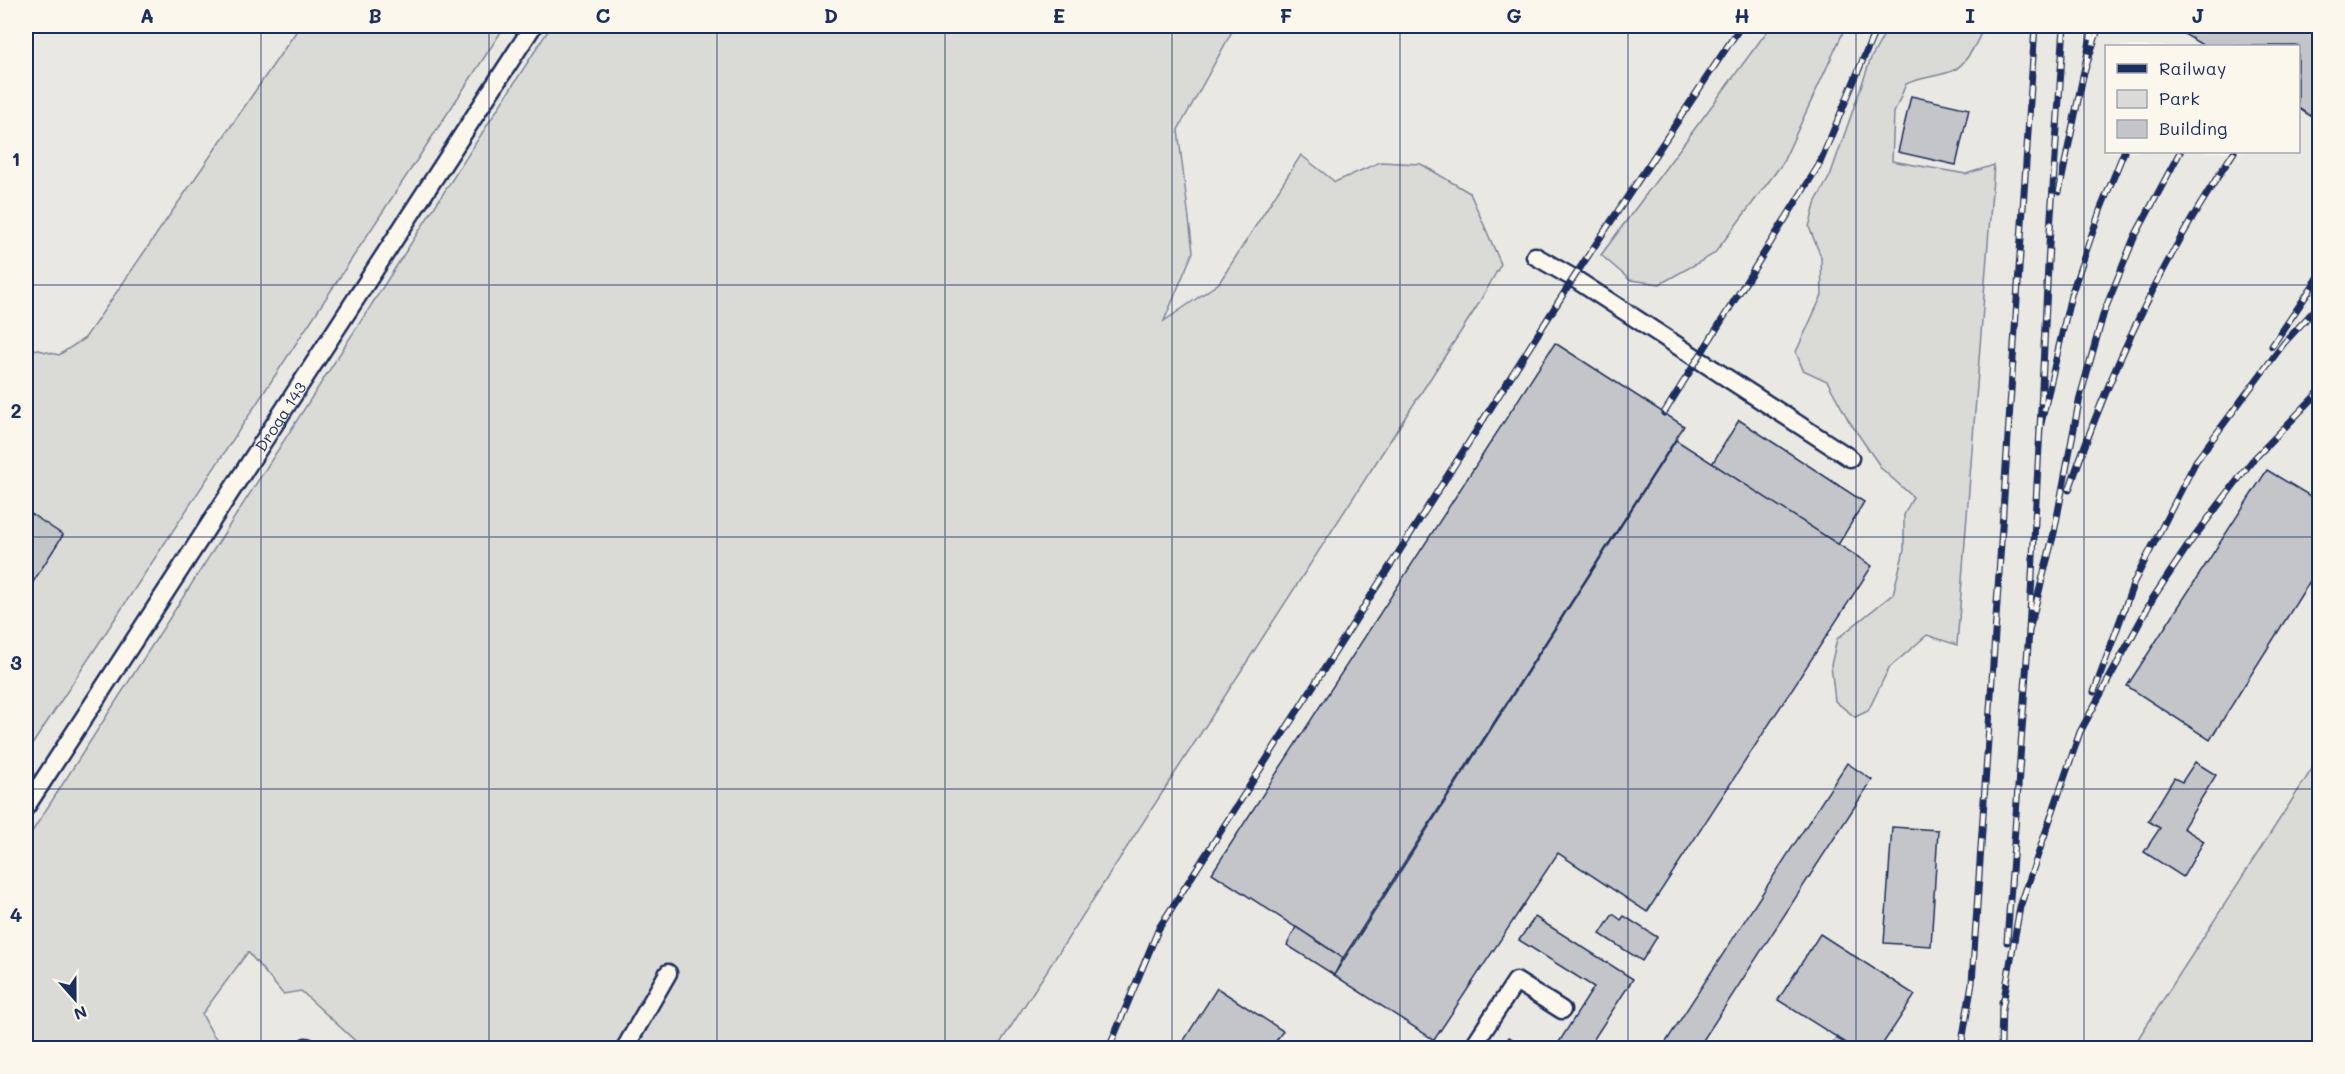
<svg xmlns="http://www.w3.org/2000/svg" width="2345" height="1074" viewBox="0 0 2345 1074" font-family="Mali,sans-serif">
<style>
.built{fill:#eae8e2;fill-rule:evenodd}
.green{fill:#dadad7;stroke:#7a849a;stroke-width:1.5}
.building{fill:#c3c5c9;stroke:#1b2f5e;stroke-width:1.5}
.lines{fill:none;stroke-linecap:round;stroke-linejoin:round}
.lane-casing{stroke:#1b2f5e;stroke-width:21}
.lane{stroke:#fbf7ec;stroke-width:16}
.rail-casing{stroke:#1b2f5e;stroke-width:7}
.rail{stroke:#fbf7ec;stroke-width:4.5;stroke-dasharray:14;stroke-linecap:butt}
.grid{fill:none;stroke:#1b2f5e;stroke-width:1.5;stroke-opacity:0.55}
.labels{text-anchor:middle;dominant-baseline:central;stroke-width:6;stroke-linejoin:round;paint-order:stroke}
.street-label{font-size:16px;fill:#1b2f5e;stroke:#fbf7ec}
.neatline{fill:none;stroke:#1b2f5e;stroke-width:2}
.grid-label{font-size:20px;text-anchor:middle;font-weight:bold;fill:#1b2f5e}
</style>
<rect width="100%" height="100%" fill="#fbf7ec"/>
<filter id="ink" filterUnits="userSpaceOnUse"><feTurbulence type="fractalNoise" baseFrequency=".0167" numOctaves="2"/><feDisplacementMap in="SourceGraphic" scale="12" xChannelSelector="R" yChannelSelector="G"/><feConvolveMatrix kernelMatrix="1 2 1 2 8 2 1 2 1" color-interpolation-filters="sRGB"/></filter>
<g filter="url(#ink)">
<!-- built -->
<path class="built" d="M26 26H2319V1048H26ZM2106 46H2298V152H2106Z"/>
<!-- green -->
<g class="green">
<path d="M300 26H505L26 754V347L59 355 85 338Z"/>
<path d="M551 26H1235L1178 130 1193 252 1164 321 1219 283 1301 155 1335 182 1380 162 1421 164 1470 193 1501 264 1476 308 997 1048H621L618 1045 614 1048H363L301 991 283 994 248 952 202 1014 213 1035 228 1048H26V841Z"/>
<path d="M1771 26H1846L1782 164 1714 254 1660 284 1630 280 1601 255Z"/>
<path d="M1889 26H1984C1979 39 1966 66 1952 71 1937 77 1921 77 1906 84L1894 113 1892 161 1966 174 1994 165 1957 645 1927 635 1889 668 1868 711 1855 717 1835 701 1831 665 1837 639 1893 594 1904 550V515L1913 497 1882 469 1849 421 1827 381 1803 370 1796 352 1822 295 1821 257 1809 227 1816 201 1830 176 1871 58Z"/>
<path d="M2319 758V1048H2132Z"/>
</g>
<!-- building -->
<g class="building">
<path d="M2171 26H2320V122L2298 108V46H2204Z"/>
<path d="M1911 96 1969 109 1956 165 1898 152Z"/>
<path d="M1555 343 1684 426 1343 958 1212 873Z"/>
<path d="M1739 420 1864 502 1838 545 1712 464Z"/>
<path d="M1676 440 1872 566 1647 912 1558 853 1434 1040 1334 975Z"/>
<path d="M2267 470 2320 502V565L2210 740 2127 686Z"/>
<path d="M27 511 63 535 28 590 26 588Z"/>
<path d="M2195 762 2216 775 2183 828 2204 841 2183 877 2144 852 2160 828 2148 821 2174 778 2182 782Z"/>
<path d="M1847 763 1872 780 1698 1048H1662Z"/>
<path d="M1892 827 1938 830 1931 946 1884 943Z"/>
<path d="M1613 914 1621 920 1624 916 1657 937 1642 961 1600 934Z"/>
<path d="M1535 917 1633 979 1588 1048H1569L1559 1042 1594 987 1519 940Z"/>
<path d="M1296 927 1343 958 1334 975 1287 945Z"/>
<path d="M1820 934 1915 995 1880 1048H1854L1778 1000Z"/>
<path d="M1217 988 1283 1031 1271 1048H1179Z"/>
<path d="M1509 1037 1526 1048H1502Z"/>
<path d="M1836 1038 1854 1048H1829Z"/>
</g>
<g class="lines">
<!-- lane casing -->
<g class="lane-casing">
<g id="lane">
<path d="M1535 256 1575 279 1850 458"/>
<path id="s1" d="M26 807 533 26"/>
<path d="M306 1047 309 1048"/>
<path d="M625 1048 668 973"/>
<path d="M1472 1048 1516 981 1562 1010"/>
</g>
</g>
<!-- lane -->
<use href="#lane" class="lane"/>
<!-- rail casing -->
<g class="rail-casing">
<g id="rail">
<path d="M2064 26 2049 245 2040 428 2071 295 2101 208 2124 152"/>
<path d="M2093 26 2083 76 2099 26"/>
<path d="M2059 192 2083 76"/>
<path d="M2272 346 2320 275"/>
<path d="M1664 413 1819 165 1877 26"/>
<path d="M2040 428 2029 631 2054 533 2080 397 2104 312 2134 238 2180 152"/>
<path d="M2069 490C2111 368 2162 259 2234 152"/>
<path d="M2094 692 2134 582 2196 461 2284 343 2320 304"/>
<path d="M2007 942 2029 631"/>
<path d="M2002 1010 2020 907 2080 732 2153 598 2189 544 2252 461 2320 391"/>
<path d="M1109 1048 1159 928 1580 268 1741 26"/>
<path d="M1961 1048 1972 983 2035 26"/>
<path d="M2001 1048 2002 1002"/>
</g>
</g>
<!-- rail -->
<use href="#rail" class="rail"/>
</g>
</g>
<!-- grid -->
<path class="grid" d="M261 26V1048M489 26V1048M717 26V1048M945 26V1048M1172 26V1048M1400 26V1048M1628 26V1048M1856 26V1048M2084 26V1048M26 285H2320M26 537H2320M26 789H2320"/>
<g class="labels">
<!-- street labels -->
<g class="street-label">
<text stroke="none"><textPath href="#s1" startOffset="466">Droga 143</textPath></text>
</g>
</g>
<!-- margin -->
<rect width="2345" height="1074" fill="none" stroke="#fbf7ec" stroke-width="66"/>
<!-- legend -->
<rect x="2105" y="45" width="195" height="108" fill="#fbf7ec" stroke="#a1a7b3" stroke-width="1.5"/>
<rect x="2117" y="64" width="30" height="9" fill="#1b2f5e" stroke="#a1a7b3" stroke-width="1.5"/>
<text x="2159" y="75" font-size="18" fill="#1b2f5e">Railway</text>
<rect x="2117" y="90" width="30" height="18" fill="#dadad7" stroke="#a1a7b3" stroke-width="1.5"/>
<text x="2159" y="105" font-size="18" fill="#1b2f5e">Park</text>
<rect x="2117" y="120" width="30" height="18" fill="#c3c5c9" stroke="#a1a7b3" stroke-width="1.5"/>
<text x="2159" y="135" font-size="18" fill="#1b2f5e">Building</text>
<!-- north arrow -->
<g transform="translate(75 999) rotate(159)" stroke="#fbf7ec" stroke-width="4.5" paint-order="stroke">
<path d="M0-4.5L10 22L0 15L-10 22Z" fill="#1b2f5e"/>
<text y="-9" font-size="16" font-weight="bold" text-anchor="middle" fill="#1b2f5e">N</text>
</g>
<rect x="33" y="33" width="2279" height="1008" class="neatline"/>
<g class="grid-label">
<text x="147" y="23">A</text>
<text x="375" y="23">B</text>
<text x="603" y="23">C</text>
<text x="831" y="23">D</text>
<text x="1059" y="23">E</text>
<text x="1286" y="23">F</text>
<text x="1514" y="23">G</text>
<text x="1742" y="23">H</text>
<text x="1970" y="23">I</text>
<text x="2198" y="23">J</text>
<text x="16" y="166">1</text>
<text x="16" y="418">2</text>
<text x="16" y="670">3</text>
<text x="16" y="922">4</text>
</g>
</svg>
